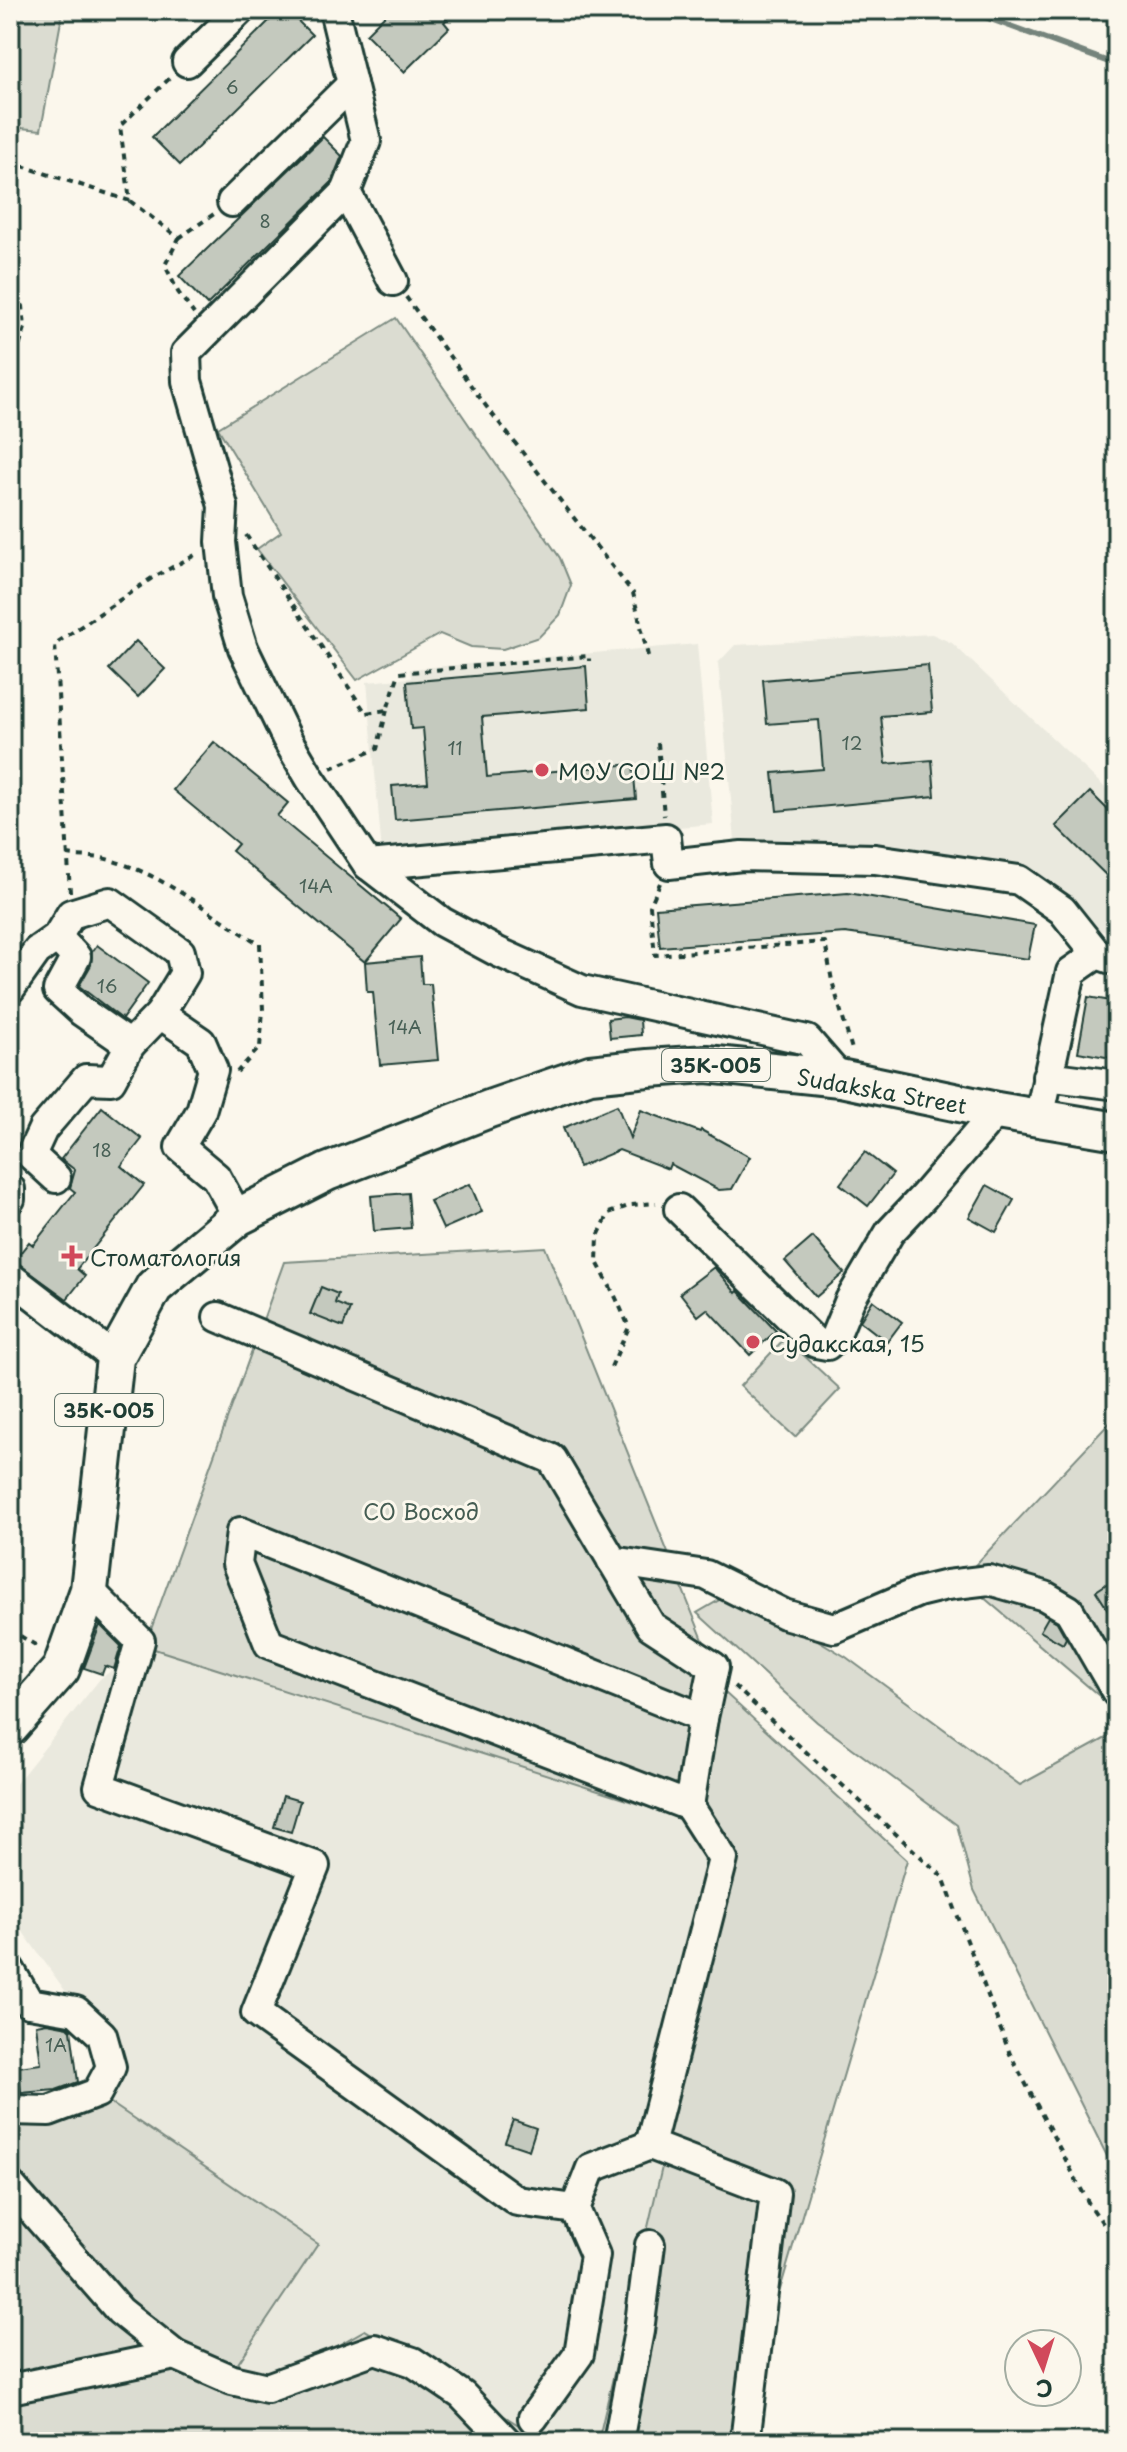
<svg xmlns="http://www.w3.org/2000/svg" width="1127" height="2452" viewBox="0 0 1127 2452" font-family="'Playpen Sans',sans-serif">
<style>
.built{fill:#eae9de}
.green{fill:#dbdcd1;stroke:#7d8c82;stroke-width:2}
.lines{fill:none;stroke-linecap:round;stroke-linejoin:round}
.stream{stroke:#74847b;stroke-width:6}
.building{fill:#c4c9be;stroke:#1f3d34;stroke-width:2}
.minor-casing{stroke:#1f3d34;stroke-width:34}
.major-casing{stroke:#1f3d34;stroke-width:42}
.path{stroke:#1f3d34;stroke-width:4;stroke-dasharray:6 6;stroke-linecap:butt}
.minor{stroke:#fbf7ec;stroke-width:28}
.major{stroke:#fbf7ec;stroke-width:36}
.poi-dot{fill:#d1495b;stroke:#fbf7ec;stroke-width:3}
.labels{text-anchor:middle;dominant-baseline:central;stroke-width:6;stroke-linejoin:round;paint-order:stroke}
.number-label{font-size:18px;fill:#486056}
.shield{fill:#fbf7ec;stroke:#61756b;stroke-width:2}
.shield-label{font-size:20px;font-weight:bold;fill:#1f3d34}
.poi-label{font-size:22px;fill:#1f3d34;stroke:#fbf7ec;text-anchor:start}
.street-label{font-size:22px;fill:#1f3d34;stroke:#fbf7ec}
.park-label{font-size:22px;fill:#455d53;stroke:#fbf7ec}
</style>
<rect width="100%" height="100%" fill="#fbf7ec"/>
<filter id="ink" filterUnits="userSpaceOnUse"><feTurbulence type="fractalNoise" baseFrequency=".0125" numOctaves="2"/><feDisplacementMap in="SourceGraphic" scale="16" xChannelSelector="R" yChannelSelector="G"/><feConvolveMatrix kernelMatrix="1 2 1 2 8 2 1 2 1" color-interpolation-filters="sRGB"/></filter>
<g filter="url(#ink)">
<!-- built -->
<g class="built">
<path d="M932 634 952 643 1117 799V936L1100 930 1071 896 1026 865 877 843 735 841 718 663 735 645Z"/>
<path d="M697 644 713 824 382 853 367 682 411 678 410 669Z"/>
<path d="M145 1646 689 1820 714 1868 662 2167 598 2442H546L365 2330 270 2384 233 2372 105 2099 120 2067 10 1914V1791L100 1679Z"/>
</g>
<!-- green -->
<g class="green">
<path d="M10 10H63L41 130 10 127Z"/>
<path d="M396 318 560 558 571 585 560 615 539 637 503 649 471 647 440 634 357 680 257 549 281 532 218 428Z"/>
<path d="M545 1247 724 1692 907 1860 735 2442H598L662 2167 639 2132 714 1868 689 1820 145 1646 284 1262Z"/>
<path d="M785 1338 840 1389 795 1437 740 1386Z"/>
<path d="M1117 1415V1711L962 1579Z"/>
<path d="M735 1591 846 1657 1020 1785 1117 1732V2176L974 1890 957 1825 817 1722 697 1613Z"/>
<path d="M105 2099 318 2244 233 2371 270 2384 365 2330 546 2442H10V2123Z"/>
</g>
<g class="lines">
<!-- stream -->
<g class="stream">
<path d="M853 10H857"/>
<path d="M966 10 1117 65"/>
</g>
</g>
<!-- building -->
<g class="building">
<path d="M280 10H287L312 35 180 165 152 137Z"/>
<path d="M390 10H456L444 22 449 28 404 72 366 34Z"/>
<path d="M323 137 342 156 331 183 207 305 179 276Z"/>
<path d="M136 641 165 669 138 697 109 669Z"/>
<path d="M928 665 932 712 881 716 886 764 932 760 935 796 777 811 773 773 823 769 819 720 767 724 763 680Z"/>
<path d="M586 666 589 708 482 717 487 777 633 764 636 799 395 820 392 786 428 783 423 728 411 729 407 682Z"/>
<path d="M214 742 288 803 277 816 401 919 365 962 232 851 238 844 173 790Z"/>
<path d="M1090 792 1117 819V886L1056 826Z"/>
<path d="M848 893 1035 925 1028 959 845 933 660 947 656 908Z"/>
<path d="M97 945 148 983 122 1019 79 986 91 965 92 952Z"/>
<path d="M420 957 422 984H431L438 1060 380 1065 373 992H367L365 962Z"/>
<path d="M1088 997 1117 1002V1059L1078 1052Z"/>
<path d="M625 1017 640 1020 641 1035 610 1038 608 1019Z"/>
<path d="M617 1105 630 1138 641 1110 700 1132 701 1130 750 1157 732 1189 719 1190 670 1164 668 1169 619 1150 579 1167 563 1128Z"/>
<path d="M102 1107 142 1139 121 1166 144 1185 77 1269 85 1276 67 1299 14 1261 29 1242 33 1245 75 1192 70 1188 75 1170 61 1159Z"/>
<path d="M865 1152 893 1174 868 1206 840 1184Z"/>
<path d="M470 1184 482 1212 443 1229 430 1201Z"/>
<path d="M987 1185 1014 1200 996 1232 969 1217Z"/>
<path d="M408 1193 411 1228 374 1231 371 1196Z"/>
<path d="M813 1237 844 1273 816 1297 785 1261Z"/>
<path d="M714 1267 736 1293 738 1291 776 1331 750 1355 707 1309 698 1316 680 1293Z"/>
<path d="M321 1287 338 1294 335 1303 350 1309 343 1327 310 1314Z"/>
<path d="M873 1300 902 1322 887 1342 860 1321Z"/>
<path d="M1117 1577V1624L1096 1591Z"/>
<path d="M1048 1617 1057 1622 1066 1638 1063 1644 1040 1631Z"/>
<path d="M100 1625 121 1646 114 1669 105 1666 102 1674 84 1668Z"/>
<path d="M283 1796 300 1801 291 1832 274 1827Z"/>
<path d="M47 2023 68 2027 71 2030 78 2082 56 2090 21 2093 18 2067 41 2064 36 2025Z"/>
<path d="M513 2120 536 2128 529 2150 505 2142Z"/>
</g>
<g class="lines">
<!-- minor casing -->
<g class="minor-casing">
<g id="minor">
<path d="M334 10 366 141 346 192 393 281"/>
<path d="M187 62 240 10"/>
<path d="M346 192 186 353 187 381 223 506 221 542 227 596 243 648 287 739 310 778 368 865 442 922 498 952 582 990 807 1040 840 1078"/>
<path d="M232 202 352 84"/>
<path d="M368 865 666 838 669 864 742 856 875 859 1019 880 1062 910 1097 954"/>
<path d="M57 937 76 957 58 990 81 1011 130 1045"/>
<path d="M10 989 37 951 57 937 71 914 110 902 180 952 185 973 160 1014 201 1042 213 1070 201 1111 180 1147 216 1177 238 1217"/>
<path d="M1047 1076 1117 1085"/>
<path d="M1039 1118 1071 972 1097 954 1117 961"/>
<path d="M56 1178 31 1155 43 1129 86 1079 111 1080 130 1045 160 1014"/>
<path d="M10 1189V1199"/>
<path d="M679 1209 816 1343 827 1345 834 1339 850 1300 890 1232 924 1196 997 1111"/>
<path d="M10 1277 115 1358"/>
<path d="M218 1317 552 1459 651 1626 714 1667 703 1718 689 1806"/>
<path d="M612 1561 706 1575 784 1614 834 1628 918 1592 947 1585 989 1580 1045 1596 1069 1610 1117 1693"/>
<path d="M89 1590 140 1641 99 1787 315 1866 256 2013 517 2201 575 2209 591 2168 650 2145"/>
<path d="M703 1718 241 1532 237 1564 269 1644 689 1806 723 1859 650 2145 775 2193 745 2442"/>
<path d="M10 1970 29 2003"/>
<path d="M10 2110 49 2111 97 2093 111 2067 102 2035 76 2011 29 2003"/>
<path d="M10 2185 120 2311 175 2355 232 2380 267 2388 375 2349 413 2362 462 2395 507 2442"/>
<path d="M10 2389 175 2355"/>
<path d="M533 2418 579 2354 595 2255 575 2209"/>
<path d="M618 2442 639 2331 650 2245"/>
</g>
</g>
<!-- major casing -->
<g class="major-casing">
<path id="major" d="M10 1727 61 1669 89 1590 115 1358 154 1287 238 1217 327 1172 489 1109 590 1074 648 1068 707 1064 840 1078 997 1111 1117 1131"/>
</g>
<!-- path -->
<g class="path">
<path d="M10 162 130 201 120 126 172 76"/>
<path d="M130 201 179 238 165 265 178 292 194 314"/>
<path d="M179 238 214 214"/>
<path d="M406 297 486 406 633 593 648 656"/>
<path d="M10 302 23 306 25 328 10 376"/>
<path d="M246 535 366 713 387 710 399 673 589 656V661"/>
<path d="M658 743 664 816"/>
<path d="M331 768 377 749 387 710"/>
<path d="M67 855C81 857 97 856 110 860 168 876 210 915 260 944L263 1010 260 1047 237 1072"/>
<path d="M660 883 650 906 655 955 825 942 832 981 853 1053"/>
<path d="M70 892 55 644 152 578 199 553"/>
<path d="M611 1367 629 1327 616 1298 597 1262 598 1236 609 1213 631 1205 656 1203"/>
<path d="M10 1630 39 1647"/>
<path d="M734 1686 943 1877 1010 2054 1089 2204 1117 2243"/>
</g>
<!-- minor -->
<use href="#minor" class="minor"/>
<!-- major -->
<use href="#major" class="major"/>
</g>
</g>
<!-- markers -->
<g class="poi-dot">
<circle cx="542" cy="770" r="8"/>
<path d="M68 1244h8v8h8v8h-8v8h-8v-8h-8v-8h8z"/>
<circle cx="753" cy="1342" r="8"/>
</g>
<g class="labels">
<!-- number labels -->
<g class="number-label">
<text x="232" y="86">6</text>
<text x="265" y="220">8</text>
<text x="852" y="742">12</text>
<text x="455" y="747">11</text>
<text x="316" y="885">14А</text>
<text x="107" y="985">16</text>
<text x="405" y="1026">14А</text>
<text x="102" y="1149">18</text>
<text x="56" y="2044">1А</text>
</g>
<!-- shield labels -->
<g class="shield">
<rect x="662" y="1049" width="108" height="32" rx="6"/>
<rect x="55" y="1394" width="108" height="32" rx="6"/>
</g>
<g class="shield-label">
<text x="716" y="1065">35К-005</text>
<text x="109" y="1410">35К-005</text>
</g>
<!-- poi labels -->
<g class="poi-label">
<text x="558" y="770">МОУ СОШ №2</text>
<text x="90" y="1256">Стоматология</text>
<text x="769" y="1342">Судакская, 15</text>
</g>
<!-- street labels -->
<g class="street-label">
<text transform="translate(882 1090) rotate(10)">Sudakska Street</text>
</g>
<!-- park labels -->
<g class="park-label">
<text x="421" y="1510">СО Восход</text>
</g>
</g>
<!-- margin -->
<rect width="1127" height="2452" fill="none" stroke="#fbf7ec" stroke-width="40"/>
<rect x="20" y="20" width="1087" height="2412" fill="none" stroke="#1f3d34" stroke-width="3" filter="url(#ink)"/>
<!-- north arrow -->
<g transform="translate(1043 2368) rotate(176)"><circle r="38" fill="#fbf7ec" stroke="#a3ada2" stroke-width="2"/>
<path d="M0-6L14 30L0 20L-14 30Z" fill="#d1495b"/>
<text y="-12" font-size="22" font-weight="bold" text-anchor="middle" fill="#1f3d34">С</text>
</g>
</svg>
